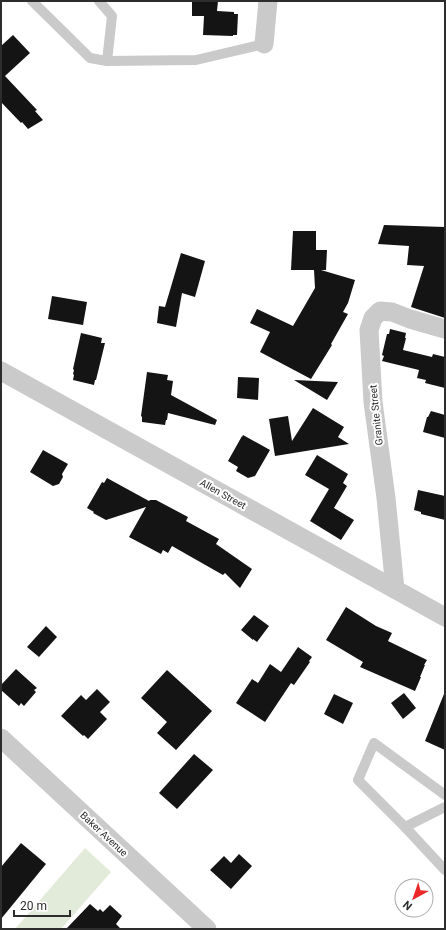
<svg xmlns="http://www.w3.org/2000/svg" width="446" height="930" viewBox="0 0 446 930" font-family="Roboto,sans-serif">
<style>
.park{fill:#e2ebd9}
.building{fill:#141414}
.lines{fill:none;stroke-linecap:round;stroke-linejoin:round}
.service{stroke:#cacaca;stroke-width:10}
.minor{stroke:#cacaca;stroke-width:19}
.labels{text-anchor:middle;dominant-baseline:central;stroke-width:4;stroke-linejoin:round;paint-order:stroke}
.street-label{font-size:10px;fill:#2d2d2d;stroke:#fff}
</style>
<rect width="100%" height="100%" fill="#fff"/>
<!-- park -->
<path class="park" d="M85 848 111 872 61 929H15Z"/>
<!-- building -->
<g class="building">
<path d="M192 1H218L217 11 234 12V14H238L237 35H233V36L203 35 204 16H192Z"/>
<path d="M13 35 30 53 5 76 37 110 35 111 43 120 28 129 22 122 21 123 1 102V46Z"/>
<path d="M384 225 445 227V318L411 307 424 266 407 265 409 246 378 244Z"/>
<path d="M293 231H316V250H327L326 270H321L355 280 348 303 343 312 348 314 331 344 332 345 311 379 260 352 270 332 250 323 257 309 293 326 315 288 314 270H291Z"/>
<path d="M181 253 205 261 195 297 182 293 176 327 157 323 159 306 165 307Z"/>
<path d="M52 296 87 302 83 325 48 319Z"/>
<path d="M390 329 406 333 405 338H406L403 350 432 357 433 354 445 357V388L425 383 426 380 417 378 419 370 382 361 384 356 382 355 387 334H389Z"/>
<path d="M81 333 102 338 101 343H105L96 380H95L94 385 73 380 74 375 73 374 74 370 73 369Z"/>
<path d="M147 372 168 375 167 380 173 381 171 395 217 420 215 425 168 413 167 420H166L165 425 142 422V417L141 416Z"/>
<path d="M238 377 259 378 258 400 237 398Z"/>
<path d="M294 380 338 382 327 400Z"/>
<path d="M313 408 344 427 338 437 349 444 275 456 269 419 288 416 292 441Z"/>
<path d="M431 411 445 415V438L423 432 427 417H428Z"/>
<path d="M243 435 270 450 255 476 248 478 236 471 238 467 228 461 242 436V437Z"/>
<path d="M43 450 68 464 62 474 63 477 59 484 53 486 30 472Z"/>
<path d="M317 455 348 474 343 483 347 486 334 508 354 520 341 540 310 521 329 489 305 475Z"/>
<path d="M107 478 149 501 150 500H156L188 517 186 521 219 539 216 544 252 569 240 588 225 573 223 575 172 546 168 553 163 550 161 554 129 537 146 507 106 520 93 513 94 512 87 508 102 482 104 483Z"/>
<path d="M418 490 445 496V520L421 514V512L414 510Z"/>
<path d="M346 607 376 626 392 633 388 641 427 660 424 665H425L420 677H421L415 691 360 667 363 662 326 640Z"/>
<path d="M254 615 269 626 257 642 253 639V640L241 630Z"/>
<path d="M46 626 57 637 39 657 27 647Z"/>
<path d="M298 647 312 657 309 661 310 662 294 685 291 683 265 722 236 703 252 679 258 683 270 664 281 672Z"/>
<path d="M16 669 37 688 34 690 36 692 24 706 21 703 19 706 1 690V685Z"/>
<path d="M167 670 212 711 176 750 157 733 167 722 141 698Z"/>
<path d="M97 689 110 702 100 712 107 719 88 739 84 735 83 736 61 716 81 695 86 700Z"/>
<path d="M404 693 416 708 403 719 391 703Z"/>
<path d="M334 694 353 703 343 724 324 714Z"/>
<path d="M444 694H445V750L425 741Z"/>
<path d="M194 754 213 770 177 809 159 793Z"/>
<path d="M21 843 46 864 1 919V867Z"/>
<path d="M239 854 252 866 231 889 210 870 224 856 231 863Z"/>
<path d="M90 904 98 911 100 909 103 912 110 905 122 916 116 924 121 929H66Z"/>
</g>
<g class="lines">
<!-- service -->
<g class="service">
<path d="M32 1 90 58 107 61 196 60 264 44"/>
<path d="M99 1 112 16 107 61"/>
<path d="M445 795 374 743 358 780 405 827 445 870"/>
<path d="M405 827 445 807"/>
</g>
<!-- minor -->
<g class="minor">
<path d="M264 44 268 1"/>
<path d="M1 371 445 617"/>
<path d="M395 589 386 498 373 402 369 330 373 318 380 311 392 312 410 319 445 329"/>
<path d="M1 738 207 929"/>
</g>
</g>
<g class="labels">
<!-- street labels -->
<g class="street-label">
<text transform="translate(376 415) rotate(-96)">Granite Street</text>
<text transform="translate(223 494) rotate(29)">Allen Street</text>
<text transform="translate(104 834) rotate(43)">Baker Avenue</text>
</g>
</g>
<!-- border -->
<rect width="446" height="930" fill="none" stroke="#2d2d2d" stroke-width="4"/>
<!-- north arrow -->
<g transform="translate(414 898) rotate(220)"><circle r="19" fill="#ffffff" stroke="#ababab"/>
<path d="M0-3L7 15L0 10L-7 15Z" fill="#eb2829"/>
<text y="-6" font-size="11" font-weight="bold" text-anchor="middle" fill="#2d2d2d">N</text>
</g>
<!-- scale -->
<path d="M14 910v6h56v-6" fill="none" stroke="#2d2d2d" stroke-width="2"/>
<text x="20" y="910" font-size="12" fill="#2d2d2d" stroke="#ffffff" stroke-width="3" paint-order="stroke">20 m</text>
</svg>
